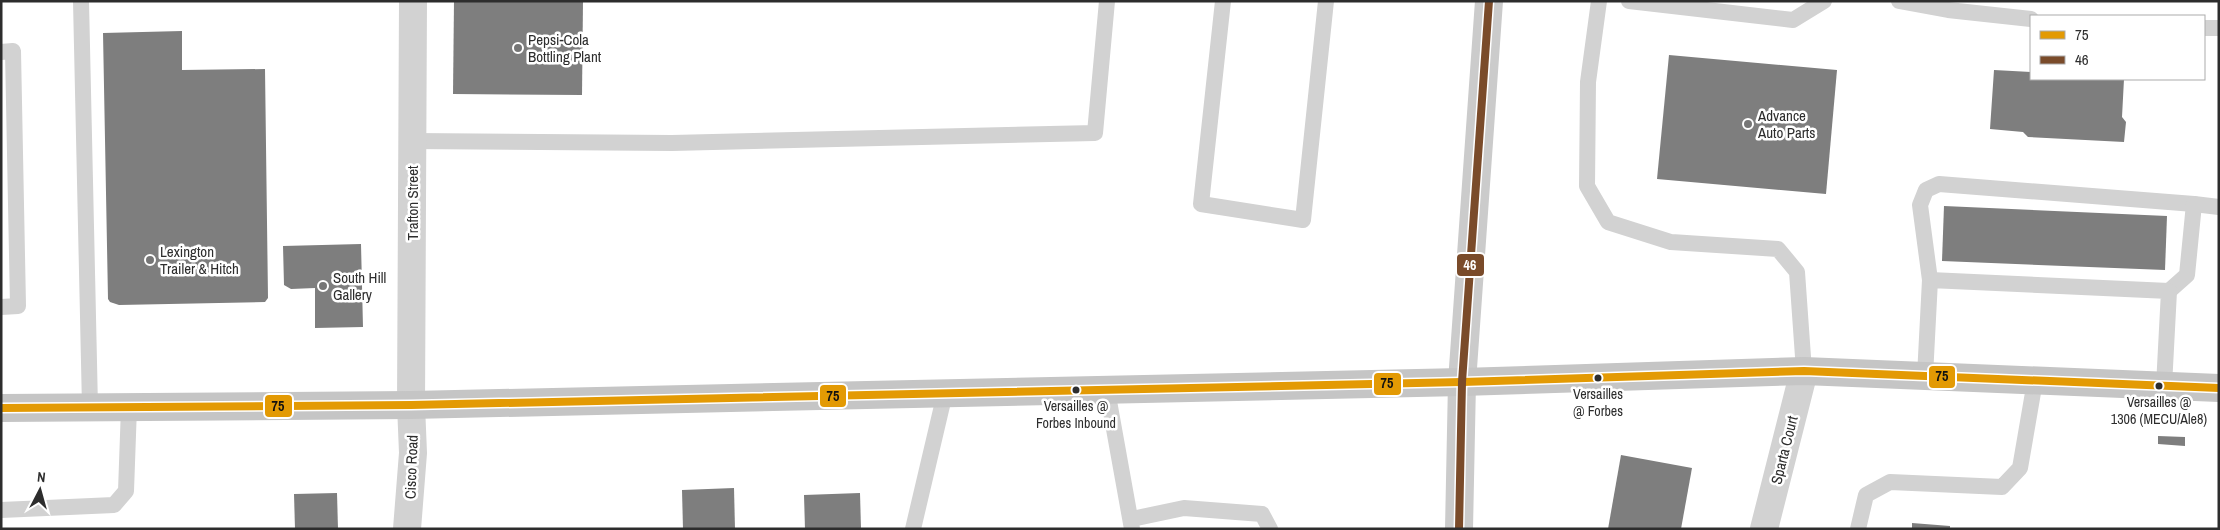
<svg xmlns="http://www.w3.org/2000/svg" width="2220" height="530" viewBox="0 0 2220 530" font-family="'Archivo Narrow',sans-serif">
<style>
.building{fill:#7e7e7e}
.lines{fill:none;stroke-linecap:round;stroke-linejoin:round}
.lane{stroke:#d2d2d2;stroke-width:16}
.street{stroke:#d2d2d2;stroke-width:28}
.secondary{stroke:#cbcbcb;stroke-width:28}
.primary{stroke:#c5c5c5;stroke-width:28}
.bus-1-casing{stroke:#fff;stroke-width:11}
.bus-2-casing{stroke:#fff;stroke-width:11}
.bus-1{stroke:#e39a04;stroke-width:8}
.bus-2{stroke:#7a4b2a;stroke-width:8}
.poi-dot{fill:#767676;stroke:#fff;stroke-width:2}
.bus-dot{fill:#2d2d2d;stroke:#fff;stroke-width:2}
.labels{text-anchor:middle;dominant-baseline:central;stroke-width:5;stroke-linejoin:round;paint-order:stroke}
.bus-label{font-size:14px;fill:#2d2d2d;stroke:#fff}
.poi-label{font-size:15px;fill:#2d2d2d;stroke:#fff;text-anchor:start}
.street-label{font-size:15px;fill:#2d2d2d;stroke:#fff}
.line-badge{stroke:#fff;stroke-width:2}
.badge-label{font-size:14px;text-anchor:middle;font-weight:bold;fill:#fff}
.pale-badge-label{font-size:14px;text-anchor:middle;font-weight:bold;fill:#111}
</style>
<rect width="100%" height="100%" fill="#fff"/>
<!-- building -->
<g class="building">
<path d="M454 1H583L582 95 453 94Z"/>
<path d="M182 31V70L265 69 268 298 265 302 119 305 110 302 108 299 103 33Z"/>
<path d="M1669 55 1837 70 1826 194 1657 179Z"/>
<path d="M1994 70 2031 72V79H2124L2122 117 2126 122 2124 142 2028 137 2023 132 1990 129Z"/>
<path d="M1944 206 2167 216 2165 270 1942 261Z"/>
<path d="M361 244 363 327 315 328V288L291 289 284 285 283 246Z"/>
<path d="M2158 436 2185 437V446L2158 444Z"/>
<path d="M1621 455 1692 468 1681 529H1608Z"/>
<path d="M734 488 735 529H683L682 490Z"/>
<path d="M337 493 338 529H295L294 494Z"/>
<path d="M860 493 861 529H805L804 495Z"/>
<path d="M1912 523 1950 526V529H1912Z"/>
</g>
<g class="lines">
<!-- lane -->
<g class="lane">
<path d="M81 1 90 407"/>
<path d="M1223 1 1201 204 1303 220 1326 1"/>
<path d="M1599 1 1588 82 1587 186 1608 222 1671 242 1778 249 1797 272 1804 371"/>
<path d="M1629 1 1793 20 1824 1"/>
<path d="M1899 1 1948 10 2031 19"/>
<path d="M2204 28H2219"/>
<path d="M1 52 13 51 18 306 1 307"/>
<path d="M412 141 672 143 1095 133 1107 1"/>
<path d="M1930 280 1920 205 1926 190 1939 184 2194 204"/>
<path d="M2169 291 2187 275 2194 204 2219 207"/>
<path d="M1925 376 1930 280 2169 291 2164 386"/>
<path d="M1107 390 1132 529"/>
<path d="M1 510 114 505 126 491 129 407"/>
<path d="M1132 519 1184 508 1262 514 1270 529"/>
<path d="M913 529 945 393"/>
<path d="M1858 529 1866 495 1890 482 2002 487 2020 468 2035 381"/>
</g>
<!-- street -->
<g class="street">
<path d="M407 529 413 453 411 405 413 1"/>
<path d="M1764 529 1804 371"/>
</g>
<!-- secondary -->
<path class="secondary" d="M1459 529 1462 382 1489 1"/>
<!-- primary -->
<path class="primary" d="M1 408 411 405 1462 382 1804 371 2219 388"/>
<!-- bus-1 casing -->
<g class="bus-1-casing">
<path id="bus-1" d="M1 408 411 405 1462 382 1804 371 2219 388"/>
</g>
<!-- bus-2 casing -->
<g class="bus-2-casing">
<path id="bus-2" d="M1459 529 1462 382 1489 1"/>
</g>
<!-- bus-1 -->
<use href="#bus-1" class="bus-1"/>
<!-- bus-2 -->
<use href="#bus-2" class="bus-2"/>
</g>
<!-- markers -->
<g class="poi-dot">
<circle cx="518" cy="48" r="5"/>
<circle cx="1748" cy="124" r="5"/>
<circle cx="150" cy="260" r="5"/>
<circle cx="323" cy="286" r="5"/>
</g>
<g class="bus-dot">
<circle cx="1598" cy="378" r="4.5"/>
<circle cx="2159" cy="386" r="4.5"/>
<circle cx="1076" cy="390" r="4.5"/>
</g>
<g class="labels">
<!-- bus labels -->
<g class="bus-label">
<text x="1598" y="394">Versailles<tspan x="1598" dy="17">@ Forbes</tspan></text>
<text x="2159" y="402">Versailles @<tspan x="2159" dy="17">1306 (MECU/Ale8)</tspan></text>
<text x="1076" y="406">Versailles @<tspan x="1076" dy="17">Forbes Inbound</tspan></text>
</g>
<!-- poi labels -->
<g class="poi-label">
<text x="528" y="39">Pepsi-Cola<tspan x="528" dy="17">Bottling Plant</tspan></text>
<text x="1758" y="115">Advance<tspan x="1758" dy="17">Auto Parts</tspan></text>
<text x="160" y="251">Lexington<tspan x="160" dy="17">Trailer &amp; Hitch</tspan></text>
<text x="333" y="277">South Hill<tspan x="333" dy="17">Gallery</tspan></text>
</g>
<!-- street labels -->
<g class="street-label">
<text transform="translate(412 203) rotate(-90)">Trafton Street</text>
<text transform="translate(1784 450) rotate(-76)">Sparta Court</text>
<text transform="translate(411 467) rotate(-88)">Cisco Road</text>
</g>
</g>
<g class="line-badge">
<rect x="1456" y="253" width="29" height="24" rx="5" fill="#7a4b2a"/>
<rect x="1928" y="365" width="28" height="24" rx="5" fill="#e39a04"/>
<rect x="1373" y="372" width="29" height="24" rx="5" fill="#e39a04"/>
<rect x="819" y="384" width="28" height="24" rx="5" fill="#e39a04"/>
<rect x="264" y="394" width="29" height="24" rx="5" fill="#e39a04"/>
</g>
<g class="badge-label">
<text x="1470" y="270">46</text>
</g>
<g class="pale-badge-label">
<text x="1942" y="381">75</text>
<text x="1387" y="388">75</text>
<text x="833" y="401">75</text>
<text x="278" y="411">75</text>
</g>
<!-- border -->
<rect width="2220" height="530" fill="none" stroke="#2d2d2d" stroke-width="5"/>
<!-- legend -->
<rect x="2030" y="15" width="175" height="65" fill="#ffffff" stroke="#ababab"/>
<rect x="2040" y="31" width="25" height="8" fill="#e39a04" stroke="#ababab"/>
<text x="2075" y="40" font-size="15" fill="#2d2d2d">75</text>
<rect x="2040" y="56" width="25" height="8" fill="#7a4b2a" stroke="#ababab"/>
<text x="2075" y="65" font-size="15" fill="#2d2d2d">46</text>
<!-- north arrow -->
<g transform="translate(40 490) rotate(6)" stroke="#ffffff" stroke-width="4" paint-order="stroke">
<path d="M0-4L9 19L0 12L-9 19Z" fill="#2d2d2d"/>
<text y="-8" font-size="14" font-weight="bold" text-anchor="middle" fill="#2d2d2d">N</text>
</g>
</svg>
